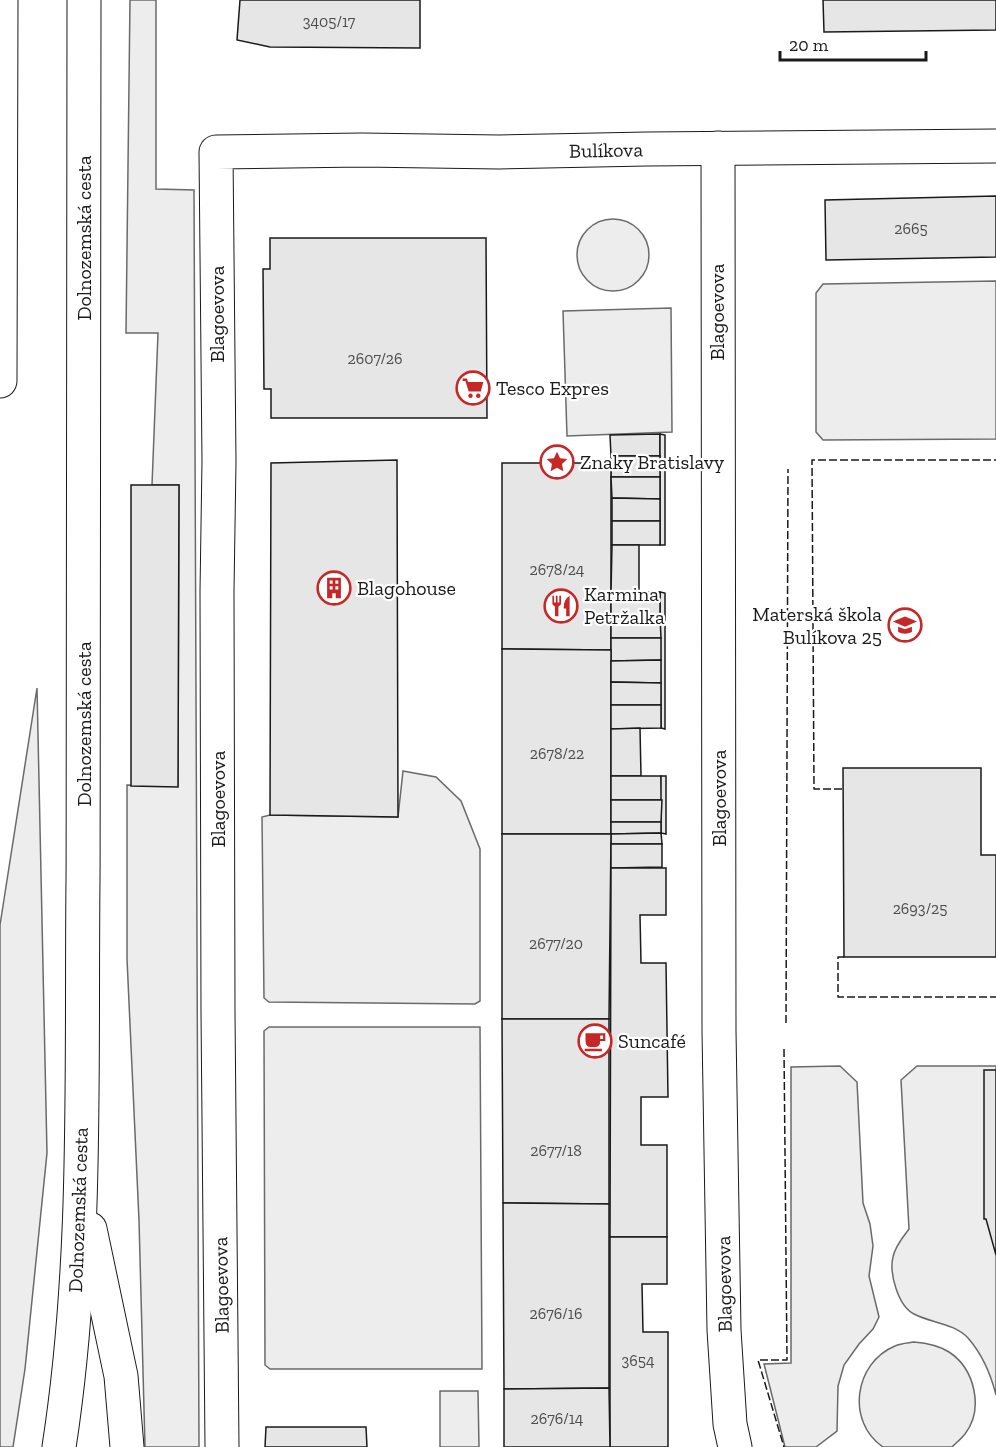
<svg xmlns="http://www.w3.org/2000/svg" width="996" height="1447" viewBox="0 0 996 1447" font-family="'Zilla Slab',serif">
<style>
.green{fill:#ededed;stroke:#6a6a6a;stroke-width:1.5}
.building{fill:#e6e6e6;stroke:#1a1a1a;stroke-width:1.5}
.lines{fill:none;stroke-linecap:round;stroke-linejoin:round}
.minor-casing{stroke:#1a1a1a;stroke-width:35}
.primary-casing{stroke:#1a1a1a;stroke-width:35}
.minor{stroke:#fff;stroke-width:33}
.primary{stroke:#fff;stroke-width:33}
.fence{stroke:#1a1a1a;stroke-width:1.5;stroke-dasharray:8 3;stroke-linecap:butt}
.labels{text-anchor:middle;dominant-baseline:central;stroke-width:4.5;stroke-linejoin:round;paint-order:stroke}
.number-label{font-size:16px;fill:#4d4d4d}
.street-label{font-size:20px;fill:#1a1a1a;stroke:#fff}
.poi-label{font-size:20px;fill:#1a1a1a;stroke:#fff;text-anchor:start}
</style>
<rect width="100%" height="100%" fill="#fff"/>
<!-- green -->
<g class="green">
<path d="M130 0H156V189L194 190 199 1447H145L139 1220 127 959V785L178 786 179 485H152L158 333H126Z"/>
<circle cx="613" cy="255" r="36"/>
<path d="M996 281V439L823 440 816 432V293L823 284Z"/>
<path d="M671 308 672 432 567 436 563 311Z"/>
<path d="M37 688 47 1153 25 1369 13 1447H0V925Z"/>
<path d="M403 771 436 777 461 801 480 849V1001L475 1004 269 1002 264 998 262 817 270 815 398 817Z"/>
<path d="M269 1027H480L482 1369H270L265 1365 264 1031Z"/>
<path d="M840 1066 857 1082 863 1203 870 1224 873 1246 869 1276 879 1317 873 1329 859 1344 844 1365 838 1386 837 1431 816 1447H785L764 1364 791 1363V1067Z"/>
<path d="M917 1066H996V1395C991 1375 982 1354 968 1338 954 1323 931 1323 914 1314 898 1306 889 1273 893 1257 895 1246 903 1237 909 1229L901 1080Z"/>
<path d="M914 1342C926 1343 938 1345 949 1352 975 1369 984 1409 965 1434 961 1439 956 1443 952 1447H883C846 1422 854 1363 895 1346 901 1343 908 1343 914 1342Z"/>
<path d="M440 1391H478L479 1447H440Z"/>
</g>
<!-- building -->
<g class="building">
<path d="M240 0H420V48L270 47 237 40Z"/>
<path d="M823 0H996V30L824 32Z"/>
<path d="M996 196V257L826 260 825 200Z"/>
<path d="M270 238H486L487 418H271V389H264L263 269H270Z"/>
<path d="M660 434V456H611L610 435Z"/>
<path d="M660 434 665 435V545H660Z"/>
<rect x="611" y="456" width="49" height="21"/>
<path d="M397 460 398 817 270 815 271 463Z"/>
<path d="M502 463H611V650L502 649Z"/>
<path d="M611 477H660V499L612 498Z"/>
<path d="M131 485H179L178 787 131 786Z"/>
<path d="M612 498 660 499V521H612Z"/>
<rect x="612" y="521" width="48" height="24"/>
<path d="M612 545H639V592L611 593Z"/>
<path d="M660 592 665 593V729L661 728Z"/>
<path d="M660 592V617H611V593Z"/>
<path d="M611 617H660L661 638H611Z"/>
<path d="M611 638H661V660L611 661Z"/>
<path d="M502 649 611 650V834H502Z"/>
<path d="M661 660V683L611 682V661Z"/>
<path d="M611 682 661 683V705H611Z"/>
<path d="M611 705H661V728L611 729Z"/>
<path d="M640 728 641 776H611V729Z"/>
<path d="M843 768H981V855H996V957H844Z"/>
<path d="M611 776H661L662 800H611Z"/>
<path d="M661 776H666V834L661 833Z"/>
<path d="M611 800H662L661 822H611Z"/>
<path d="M611 822H661V833L611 834Z"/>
<path d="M661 833 662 844H611V834Z"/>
<path d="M502 834H611L609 1019H502Z"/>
<path d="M611 844H662V867L611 868Z"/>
<path d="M611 868H666V915H640L641 963H666L668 1097H641V1145H667V1237H610Z"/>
<path d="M502 1019H609V1204L503 1203Z"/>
<path d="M984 1070H996V1255L986 1219H984Z"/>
<path d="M503 1203 609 1204V1388L504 1389Z"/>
<path d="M610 1237H667V1284H642L643 1332H668V1447H610Z"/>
<path d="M609 1388 610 1447H504V1389Z"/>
<path d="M266 1427H366L367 1447H265Z"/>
</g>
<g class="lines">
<!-- minor casing -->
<g class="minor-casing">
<g id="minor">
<path d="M718 148 719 1031 724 1330 730 1424 735 1447"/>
<path d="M222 1447 218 1012 217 591 219 461 216 152 362 150 499 152 647 149 996 146"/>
</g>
</g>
<!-- primary casing -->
<g class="primary-casing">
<g id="primary">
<path d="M0 381 1 0"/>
<path d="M90 1229 121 1376 127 1447"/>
<path d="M59 1447C88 1260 81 1069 83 880 85 587 84 294 84 0"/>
</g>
</g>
<!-- minor -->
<use href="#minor" class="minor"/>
<!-- primary -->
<use href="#primary" class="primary"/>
<!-- fence -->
<g class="fence">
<path d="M842 789H814L812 460H996"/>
<path d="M844 957H838V997H996"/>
<path d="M786 1023 788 469"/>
<path d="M784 1049 787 1360H758L784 1447"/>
</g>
</g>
<!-- icons -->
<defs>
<g id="supermarket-ring" transform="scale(1.725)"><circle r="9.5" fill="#fff" stroke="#c62828" stroke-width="1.5"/><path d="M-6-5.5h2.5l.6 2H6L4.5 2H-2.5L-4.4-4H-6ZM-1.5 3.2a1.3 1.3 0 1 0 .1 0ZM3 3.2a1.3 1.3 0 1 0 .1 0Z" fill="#c62828"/></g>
<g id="sight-ring" transform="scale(1.725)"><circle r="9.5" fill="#fff" stroke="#c62828" stroke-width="1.5"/><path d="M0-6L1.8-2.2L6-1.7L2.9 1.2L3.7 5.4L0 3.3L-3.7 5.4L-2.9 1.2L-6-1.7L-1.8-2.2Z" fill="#c62828"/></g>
<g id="building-ring" transform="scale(1.725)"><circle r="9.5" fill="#fff" stroke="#c62828" stroke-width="1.5"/><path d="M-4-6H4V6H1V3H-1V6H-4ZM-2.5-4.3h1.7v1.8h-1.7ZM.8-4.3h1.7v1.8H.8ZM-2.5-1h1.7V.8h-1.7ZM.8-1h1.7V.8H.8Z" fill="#c62828"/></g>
<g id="restaurant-ring" transform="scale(1.725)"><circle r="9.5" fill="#fff" stroke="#c62828" stroke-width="1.5"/><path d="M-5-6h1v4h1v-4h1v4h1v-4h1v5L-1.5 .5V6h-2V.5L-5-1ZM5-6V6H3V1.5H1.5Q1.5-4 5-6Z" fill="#c62828"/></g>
<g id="school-ring" transform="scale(1.725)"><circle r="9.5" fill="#fff" stroke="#c62828" stroke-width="1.5"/><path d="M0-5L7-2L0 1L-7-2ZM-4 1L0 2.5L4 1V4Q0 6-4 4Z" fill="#c62828"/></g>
<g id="cafe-ring" transform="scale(1.725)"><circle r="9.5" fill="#fff" stroke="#c62828" stroke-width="1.5"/><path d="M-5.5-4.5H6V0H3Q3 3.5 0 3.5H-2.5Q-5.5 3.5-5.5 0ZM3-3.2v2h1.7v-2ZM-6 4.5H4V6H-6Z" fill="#c62828"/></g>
</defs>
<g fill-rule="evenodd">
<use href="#supermarket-ring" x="473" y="388"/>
<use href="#sight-ring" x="557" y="462"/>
<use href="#building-ring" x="334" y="588"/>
<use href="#restaurant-ring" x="561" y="606"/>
<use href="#school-ring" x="905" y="625"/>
<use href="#cafe-ring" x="595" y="1041"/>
</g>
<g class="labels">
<!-- number labels -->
<g class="number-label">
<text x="329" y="21">3405/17</text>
<text x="911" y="228">2665</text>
<text x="375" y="358">2607/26</text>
<text x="557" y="569">2678/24</text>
<text x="557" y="753">2678/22</text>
<text x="920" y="908">2693/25</text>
<text x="556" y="943">2677/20</text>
<text x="556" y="1150">2677/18</text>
<text x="556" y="1313">2676/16</text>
<text x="638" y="1360">3654</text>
<text x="557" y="1418">2676/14</text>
</g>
<!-- street labels -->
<g class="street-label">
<text transform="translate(606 150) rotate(-1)">Bulíkova</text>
<text transform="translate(84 238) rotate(-90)">Dolnozemská cesta</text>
<text transform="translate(717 312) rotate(-90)">Blagoevova</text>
<text transform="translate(217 314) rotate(-90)">Blagoevova</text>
<text transform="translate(84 724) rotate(-90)">Dolnozemská cesta</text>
<text transform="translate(719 798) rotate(-90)">Blagoevova</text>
<text transform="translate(218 799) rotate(-90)">Blagoevova</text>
<text transform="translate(78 1210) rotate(-88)">Dolnozemská cesta</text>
<text transform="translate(724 1284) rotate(-91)">Blagoevova</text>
<text transform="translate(221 1285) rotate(-91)">Blagoevova</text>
</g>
<!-- poi labels -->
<g class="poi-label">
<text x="496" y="388">Tesco Expres</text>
<text x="580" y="462">Znaky Bratislavy</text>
<text x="357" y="588">Blagohouse</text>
<text x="584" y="594">Karmina<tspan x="584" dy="23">Petržalka</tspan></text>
<text x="882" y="614" text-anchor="end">Materská škola<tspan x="882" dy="23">Bulíkova 25</tspan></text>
<text x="618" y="1041">Suncafé</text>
</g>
</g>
<!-- scale -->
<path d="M780 51v9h146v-9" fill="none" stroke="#1a1a1a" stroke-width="3"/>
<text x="789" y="51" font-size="18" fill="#1a1a1a" stroke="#ffffff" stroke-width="4.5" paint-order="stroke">20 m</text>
</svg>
